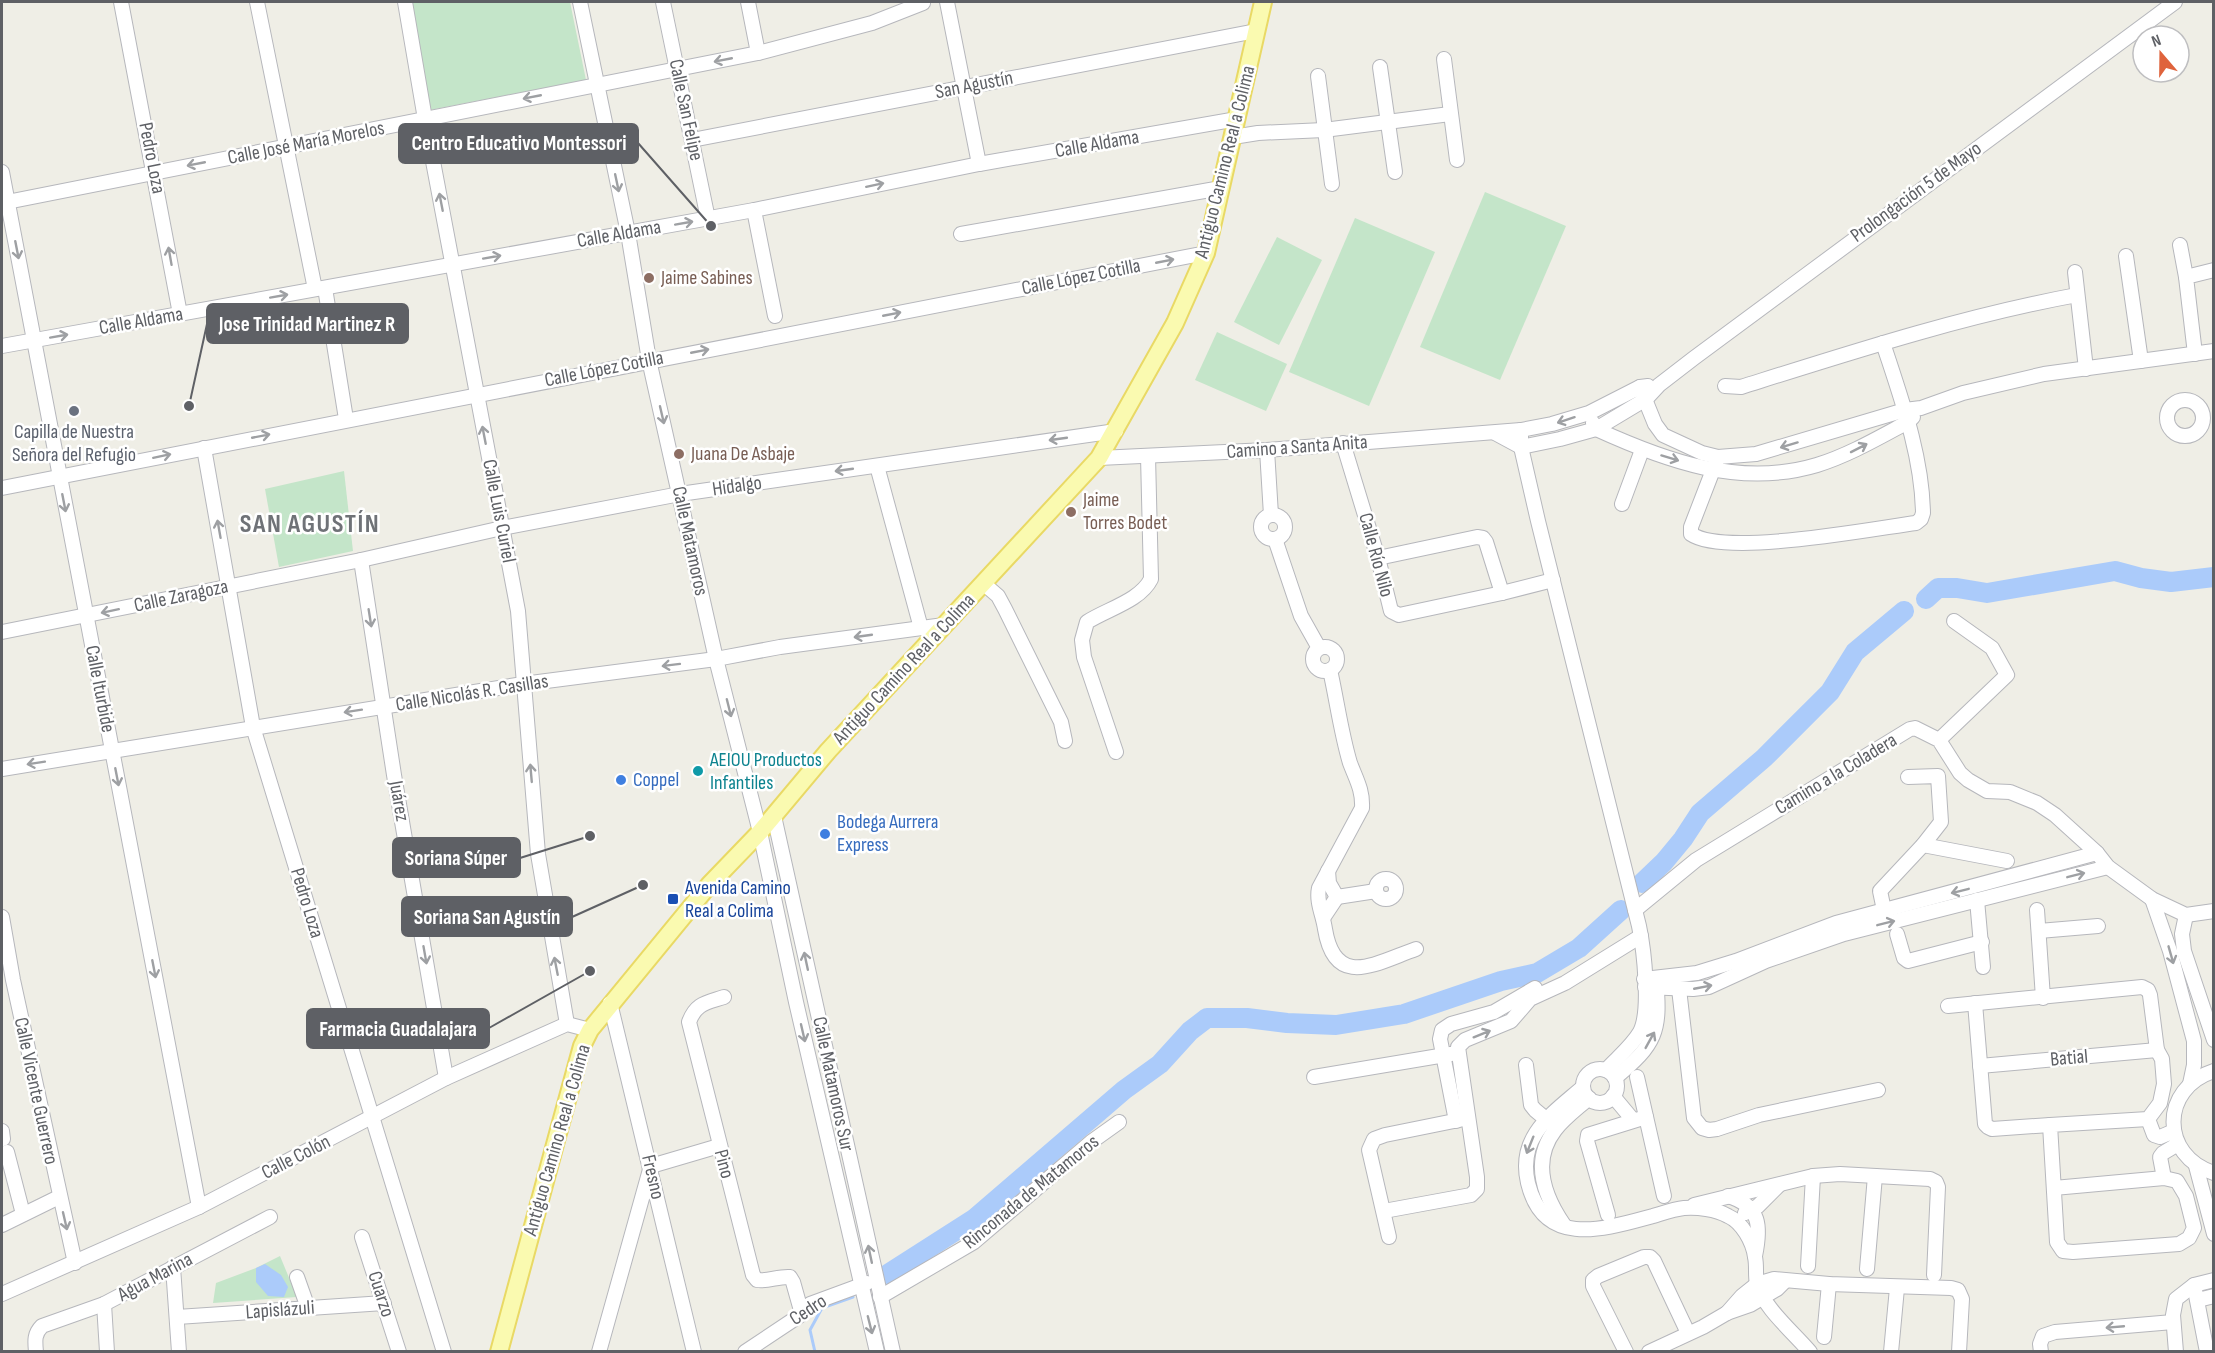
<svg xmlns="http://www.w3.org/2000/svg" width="2215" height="1353" viewBox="0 0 2215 1353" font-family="'Sofia Sans Condensed',sans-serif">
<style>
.green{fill:#c4e5c9}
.water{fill:#abcbfa}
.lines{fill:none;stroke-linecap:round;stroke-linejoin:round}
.stream{stroke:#abcbfa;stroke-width:3}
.river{stroke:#abcbfa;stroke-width:20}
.minor-casing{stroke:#b6b7bc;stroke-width:16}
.major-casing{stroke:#e9d965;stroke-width:20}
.minor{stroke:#fff;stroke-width:14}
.major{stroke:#fafab0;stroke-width:16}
.oneway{stroke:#9ea0a3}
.education-dot{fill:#8d6e63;stroke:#fff;stroke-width:2}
.worship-dot{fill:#6b7280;stroke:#fff;stroke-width:2}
.culture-dot{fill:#0f9aa8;stroke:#fff;stroke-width:2}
.shop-dot{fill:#3f7fe0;stroke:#fff;stroke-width:2}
.transit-dot{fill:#1a4fb4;stroke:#fff;stroke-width:2}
.labels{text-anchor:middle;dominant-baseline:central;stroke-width:5;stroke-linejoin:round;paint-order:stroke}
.street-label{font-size:20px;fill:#5e6065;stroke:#fff}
.education-label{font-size:20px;fill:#785e54;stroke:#fff;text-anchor:start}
.worship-label{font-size:20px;fill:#5b616d;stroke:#fff}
.culture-label{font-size:20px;fill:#0d838f;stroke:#fff;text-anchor:start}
.shop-label{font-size:20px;fill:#366cbe;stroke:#fff;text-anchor:start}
.transit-label{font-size:20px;fill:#164399;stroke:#fff;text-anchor:start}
.district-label{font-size:26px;font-weight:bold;letter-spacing:1.5px;fill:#6f7277;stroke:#fff}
.leader{fill:none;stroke:#5e6065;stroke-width:2}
.callout-dot{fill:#5e6065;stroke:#fff;stroke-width:2}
.callout{fill:#5e6065;stroke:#5e6065;stroke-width:2}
.callout-label{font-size:21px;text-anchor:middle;font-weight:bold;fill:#fff}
</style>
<rect width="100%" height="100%" fill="#efeee6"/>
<!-- green -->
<g class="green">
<path d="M411 2H570L586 80 430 110Z"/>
<path d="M1485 192 1566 226 1500 380 1420 347Z"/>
<path d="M1355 218 1435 252 1369 406 1289 372Z"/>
<path d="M1277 237 1322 260 1279 345 1234 322Z"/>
<path d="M1217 332 1287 364 1266 411 1195 380Z"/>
<path d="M344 471 353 551 279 567 265 489Z"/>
<path d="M280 1256 297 1297 213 1303 216 1283 256 1268Z"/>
</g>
<!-- water -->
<path class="water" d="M265 1264 281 1275 288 1287 284 1297 268 1296 256 1282V1268Z"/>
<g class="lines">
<!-- stream -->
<g class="stream">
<path d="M884 1278 888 1274"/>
<path d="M815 1352 810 1330 822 1308 853 1297"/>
</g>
<!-- river -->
<g class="river">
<path d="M1926 599 1938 588H1957L1987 593 2115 571 2141 578 2171 582 2214 577"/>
<path d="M1642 883 1664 862 1683 839 1700 813 1764 758 1830 692 1855 652 1904 611"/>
<path d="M888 1274 974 1219 1124 1090 1160 1064 1190 1031 1207 1018H1247L1287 1023 1336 1025 1404 1014 1501 981 1537 973 1579 948 1621 910"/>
</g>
<!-- minor casing -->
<g class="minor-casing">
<g id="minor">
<path d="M121 2 180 314"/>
<path d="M257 2 315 289"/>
<path d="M405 2 425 119 518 611 538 854 567 1024"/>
<path d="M580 2 628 233 649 360 716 659 760 832 796 1002 877 1352"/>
<path d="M663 2 708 219"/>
<path d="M748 2 758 53"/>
<path d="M947 2 979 164"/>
<path d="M1444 59 1457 160"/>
<path d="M1380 67 1395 172"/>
<path d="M1318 76 1332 184"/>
<path d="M1233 137 1258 133 1324 130 1450 114"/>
<path d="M692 140 1256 31"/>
<path d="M2 172 199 1207"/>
<path d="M2 203 758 53 872 23 923 3"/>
<path d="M754 210 775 316"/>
<path d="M961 234 1221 188"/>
<path d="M2180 245 2186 277"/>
<path d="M2126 256 2141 361"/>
<path d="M2075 272 2086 369"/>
<path d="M325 288 346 419"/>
<path d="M2 346 754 210 979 164 1237 119"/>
<path d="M2195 354 2186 277 2214 270"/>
<path d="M1725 386 1741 387C1852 352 1963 316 2077 295"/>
<path d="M1640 387 1655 424 1663 435 1702 453 1718 457 1756 454 1905 410 1921 408 1963 393 2044 374 2214 351"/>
<circle cx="2185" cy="418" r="18"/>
<path d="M1593 423 1596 429C1666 461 1740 488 1817 465 1849 455 1878 438 1908 422L1913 417"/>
<path d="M1521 430V447L1538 521 1639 926C1644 950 1651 1011 1640 1032 1632 1046 1617 1058 1606 1070"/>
<path d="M1495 433 1521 447 1560 439 1596 429 1646 399 1659 385 1694 358 2175 2"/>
<path d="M1343 443 1378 558 1391 611 1399 615 1502 593 1553 580"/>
<path d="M204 448 253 727 444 1352"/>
<path d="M1267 450 1271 515"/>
<path d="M1718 457 1691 527V534C1725 557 1871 529 1916 523L1921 519 1923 513C1922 455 1901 398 1883 343"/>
<path d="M1099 458 1267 450 1521 430 1552 424 1589 413 1640 387 1648 386"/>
<path d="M877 466 921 628"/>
<path d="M2 488 1206 253"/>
<path d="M1622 504 1642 450"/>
<circle cx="1273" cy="527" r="12"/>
<path d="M1275 539 1301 616 1319 648"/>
<path d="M1378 558 1477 537 1483 538 1486 542 1502 593"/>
<path d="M361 560 394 775 446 1078"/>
<path d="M983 583 998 596 1005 609 1061 722 1065 741"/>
<path d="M2 632 361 560 502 528 680 494 1116 431"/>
<circle cx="1325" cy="659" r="12"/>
<path d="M1330 670C1337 701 1341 733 1350 763 1356 779 1363 790 1362 808L1319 888C1316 902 1323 915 1325 929 1335 990 1376 963 1416 949"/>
<path d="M1939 740 2007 675 1992 648 1954 621"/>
<path d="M1116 752 1084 657 1082 640 1087 622C1107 609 1140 601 1151 579L1148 456"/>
<path d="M2 769 523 684 716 659 780 647 944 625"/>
<path d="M774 816 893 1352"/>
<path d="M1923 845 2007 861"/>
<circle cx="1386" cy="889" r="10"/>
<path d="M1337 897 1376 891"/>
<path d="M2152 899 2170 951 2194 1041V1065L2190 1084"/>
<path d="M1977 900 1983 967"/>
<path d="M1635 910 1696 860 1910 729 1915 728 1939 740 1960 773 1968 780 1987 791 2010 792 2037 803 2055 815 2097 853 2108 867 2152 899 2186 915 2214 911"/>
<path d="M1884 910 1880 891 1923 845 1941 822 1938 776 1908 777"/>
<path d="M2037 910 2043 998"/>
<path d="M2186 915 2182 934 2184 951 2214 1040"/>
<path d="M2 917 13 980 75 1263"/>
<path d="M1323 918 1337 897 1329 883 1328 871"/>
<path d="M2039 931 2098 926"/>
<path d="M1897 934 1904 958 1908 961 1982 942"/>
<path d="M1644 979 1697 973 1736 961 1836 923 2097 853"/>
<path d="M1645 987 1693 989 1709 987 1766 961 1844 934 2108 867"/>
<path d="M1679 989 1694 1118 1702 1128 1709 1130 1717 1129 1759 1115 1878 1090"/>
<path d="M724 997C706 1003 696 1003 689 1022L753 1275 757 1280C768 1282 778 1276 790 1277L793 1282 802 1314"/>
<path d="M610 1003 694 1352"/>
<path d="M1975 1003 1985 1124 1988 1127 1992 1129 2050 1125"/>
<path d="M1948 1006 2142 987 2148 990 2150 995 2157 1050 2162 1059 2164 1084 2160 1103 2148 1119 2050 1125 2057 1242 2063 1251 2073 1252 2179 1244 2189 1238 2194 1228 2186 1196 2177 1181 2164 1178 2054 1188"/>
<path d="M1526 1065 1531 1105 1535 1110 1553 1125"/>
<path d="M1980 1066 2157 1050"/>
<circle cx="1600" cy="1086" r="17"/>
<path d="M2214 1071C2160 1088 2160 1156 2214 1173"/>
<path d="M1314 1077 1451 1054"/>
<path d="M1637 1077 1664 1196"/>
<path d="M1615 1078C1656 1044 1661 1032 1656 979"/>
<path d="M1583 1087C1552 1114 1517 1136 1528 1183 1544 1249 1605 1229 1653 1216 1663 1213 1674 1209 1684 1208 1697 1207 1716 1209 1728 1216 1742 1222 1753 1242 1755 1257 1757 1266 1755 1275 1757 1284 1763 1307 1794 1333 1810 1352"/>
<path d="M1613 1096 1633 1120"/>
<path d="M2148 1119 2154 1135 2160 1137 2174 1131"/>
<path d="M1456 1121 1440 1039 1442 1030 1451 1024 1494 1012 1535 988"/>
<path d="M2 1131 3 1139"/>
<path d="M7 1152 23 1214"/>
<path d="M2196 1166 2214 1234"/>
<path d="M2164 1178 2160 1157 2163 1153 2178 1144"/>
<path d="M1728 1196C1761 1206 1761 1227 1755 1256"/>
<path d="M1694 1205 1813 1176 1840 1174 1930 1179 1936 1182 1938 1187 1934 1275"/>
<path d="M1384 1211 1471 1195 1477 1189V1177L1458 1047 1465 1040 1511 1021 1530 999 1565 983 1641 936"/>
<path d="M1745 1213 1758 1206 1779 1185"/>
<path d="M1608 1215 1587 1141 1588 1135 1646 1117"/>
<path d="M2 1225 59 1197"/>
<path d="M1564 1225C1544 1196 1531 1161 1555 1130 1564 1118 1578 1108 1589 1098"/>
<path d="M362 1237 399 1352"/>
<path d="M1389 1237 1369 1150 1374 1139 1385 1135 1464 1119"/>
<path d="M1808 1266 1813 1176"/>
<path d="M173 1267 179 1352"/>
<path d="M1867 1269 1875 1176"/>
<path d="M297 1277 308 1308"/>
<path d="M2194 1285 2207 1352"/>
<path d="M2 1294 199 1207 446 1078 567 1024 590 1030"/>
<path d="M880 1297 974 1242 1091 1142 1119 1122"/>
<path d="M2198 1300 2214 1296"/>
<path d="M104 1304 107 1352"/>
<path d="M1727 1313 1742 1296 1757 1284 1774 1279 1829 1284 1951 1288 1958 1290 1962 1299 1959 1352"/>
<path d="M177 1317 384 1303"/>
<path d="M1824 1337 1829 1284"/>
<path d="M36 1352C35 1341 34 1334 42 1326L104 1304 270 1217"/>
<path d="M599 1352 651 1166 719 1146"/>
<path d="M745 1352 802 1314 810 1304 867 1283"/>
<path d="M1626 1352 1593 1286V1280L1598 1276 1644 1257H1650L1654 1261 1688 1333"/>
<path d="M1649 1352 1703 1327 1727 1313 1750 1305 1777 1289 1785 1281"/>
<path d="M1891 1352 1897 1288"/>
<path d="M2041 1352 2040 1344 2043 1336 2055 1332 2173 1322"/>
<path d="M2176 1352 2173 1315 2176 1299 2194 1285 2214 1280"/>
</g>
</g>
<!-- major casing -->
<g class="major-casing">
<path id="major" d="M499 1352 557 1137 582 1046 590 1030 709 885 760 832 828 751 1099 458 1175 323 1206 253 1263 2"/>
</g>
<!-- minor -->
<use href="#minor" class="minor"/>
<!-- major -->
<use href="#major" class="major"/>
</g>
<!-- one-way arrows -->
<defs><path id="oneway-shaft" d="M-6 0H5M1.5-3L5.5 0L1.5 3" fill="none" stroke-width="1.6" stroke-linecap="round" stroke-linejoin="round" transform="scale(1.5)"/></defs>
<g class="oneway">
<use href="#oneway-shaft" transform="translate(723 60) rotate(169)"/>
<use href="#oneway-shaft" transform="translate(532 97) rotate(169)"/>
<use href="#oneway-shaft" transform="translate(196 164) rotate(169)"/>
<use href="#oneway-shaft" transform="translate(617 183) rotate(78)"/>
<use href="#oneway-shaft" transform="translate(875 185) rotate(-12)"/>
<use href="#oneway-shaft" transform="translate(441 202) rotate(-101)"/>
<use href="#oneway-shaft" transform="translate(684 223) rotate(-10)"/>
<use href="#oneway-shaft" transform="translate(17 250) rotate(79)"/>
<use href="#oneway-shaft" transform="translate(170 256) rotate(-100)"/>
<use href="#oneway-shaft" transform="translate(492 257) rotate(-10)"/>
<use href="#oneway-shaft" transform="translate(1165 261) rotate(-11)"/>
<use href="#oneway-shaft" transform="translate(279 296) rotate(-10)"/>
<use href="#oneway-shaft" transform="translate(892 314) rotate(-11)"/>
<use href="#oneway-shaft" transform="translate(59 336) rotate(-10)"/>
<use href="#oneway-shaft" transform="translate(700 351) rotate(-11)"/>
<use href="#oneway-shaft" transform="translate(662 415) rotate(77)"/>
<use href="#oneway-shaft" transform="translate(1566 420) rotate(162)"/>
<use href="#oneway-shaft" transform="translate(484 435) rotate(-101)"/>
<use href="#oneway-shaft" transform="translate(261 436) rotate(-11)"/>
<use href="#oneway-shaft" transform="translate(1058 439) rotate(172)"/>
<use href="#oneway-shaft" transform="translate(1789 445) rotate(163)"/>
<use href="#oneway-shaft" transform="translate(1859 448) rotate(-27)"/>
<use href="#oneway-shaft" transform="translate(162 456) rotate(-12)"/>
<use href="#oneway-shaft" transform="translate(1670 458) rotate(17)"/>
<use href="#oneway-shaft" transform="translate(844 470) rotate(172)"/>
<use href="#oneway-shaft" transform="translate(64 503) rotate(79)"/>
<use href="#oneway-shaft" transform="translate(219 529) rotate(-100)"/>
<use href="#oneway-shaft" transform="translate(110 611) rotate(168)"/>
<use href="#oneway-shaft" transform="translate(370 618) rotate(81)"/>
<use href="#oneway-shaft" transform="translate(863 636) rotate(172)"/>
<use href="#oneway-shaft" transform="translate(671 665) rotate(173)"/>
<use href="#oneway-shaft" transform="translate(729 708) rotate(76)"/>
<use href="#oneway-shaft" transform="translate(353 711) rotate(171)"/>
<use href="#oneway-shaft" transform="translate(36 763) rotate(171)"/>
<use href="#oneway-shaft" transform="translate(531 773) rotate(-95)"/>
<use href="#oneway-shaft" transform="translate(117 777) rotate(79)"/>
<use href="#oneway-shaft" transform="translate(2076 875) rotate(-14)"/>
<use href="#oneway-shaft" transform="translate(1960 891) rotate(166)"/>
<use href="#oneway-shaft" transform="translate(1886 923) rotate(-14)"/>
<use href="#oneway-shaft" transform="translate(425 955) rotate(80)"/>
<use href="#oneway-shaft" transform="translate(2171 955) rotate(74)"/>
<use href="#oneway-shaft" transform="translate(806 961) rotate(-102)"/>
<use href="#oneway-shaft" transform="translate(556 966) rotate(-101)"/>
<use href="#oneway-shaft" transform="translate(154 969) rotate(79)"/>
<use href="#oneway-shaft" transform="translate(1703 987) rotate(-11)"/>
<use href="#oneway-shaft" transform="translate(803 1033) rotate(77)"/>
<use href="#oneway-shaft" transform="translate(1482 1034) rotate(-22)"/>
<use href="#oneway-shaft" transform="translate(1650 1040) rotate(-61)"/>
<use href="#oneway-shaft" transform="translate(1530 1145) rotate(112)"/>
<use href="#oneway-shaft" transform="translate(65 1221) rotate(77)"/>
<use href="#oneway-shaft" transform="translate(870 1254) rotate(-102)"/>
<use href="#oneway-shaft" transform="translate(870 1325) rotate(76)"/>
<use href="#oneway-shaft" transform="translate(2115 1327) rotate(175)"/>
</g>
<!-- markers -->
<g class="education-dot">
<circle cx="649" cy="278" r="6"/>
<circle cx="679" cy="454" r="6"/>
<circle cx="1071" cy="512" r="6"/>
</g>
<circle class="worship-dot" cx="74" cy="411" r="6"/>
<circle class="culture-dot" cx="698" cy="771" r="6"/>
<g class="shop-dot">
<circle cx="621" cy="780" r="6"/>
<circle cx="825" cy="834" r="6"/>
</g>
<rect class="transit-dot" x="667" y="893" width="12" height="12" rx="3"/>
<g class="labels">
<!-- street labels -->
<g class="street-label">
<text transform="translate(974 85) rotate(-11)">San Agustín</text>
<text transform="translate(686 110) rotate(78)">Calle San Felipe</text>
<text transform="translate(306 143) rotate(-11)">Calle José María Morelos</text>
<text transform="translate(1097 144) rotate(-10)">Calle Aldama</text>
<text transform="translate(152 158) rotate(79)">Pedro Loza</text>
<text transform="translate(1225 162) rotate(-76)">Antiguo Camino Real a Colima</text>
<text transform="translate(1916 192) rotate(-36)">Prolongación 5 de Mayo</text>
<text transform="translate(619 234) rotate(-10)">Calle Aldama</text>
<text transform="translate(1081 277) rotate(-11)">Calle López Cotilla</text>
<text transform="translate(141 321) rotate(-10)">Calle Aldama</text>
<text transform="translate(604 369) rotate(-11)">Calle López Cotilla</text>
<text transform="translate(1297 447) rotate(-4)">Camino a Santa Anita</text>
<text transform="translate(737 486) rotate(-8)">Hidalgo</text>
<text transform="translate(499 511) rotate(79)">Calle Luis Curiel</text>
<text transform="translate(690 541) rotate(78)">Calle Matamoros</text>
<text transform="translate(1376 555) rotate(75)">Calle Río Nilo</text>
<text transform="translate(181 596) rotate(-12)">Calle Zaragoza</text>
<text transform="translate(904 669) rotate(-47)">Antiguo Camino Real a Colima</text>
<text transform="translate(100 689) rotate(79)">Calle Iturbide</text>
<text transform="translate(472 693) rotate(-9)">Calle Nicolás R. Casillas</text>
<text transform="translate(1836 774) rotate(-31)">Camino a la Coladera</text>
<text transform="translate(399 801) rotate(80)">Juárez</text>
<text transform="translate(307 903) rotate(73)">Pedro Loza</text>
<text transform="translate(2069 1058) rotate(-5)">Batial</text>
<text transform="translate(833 1084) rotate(78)">Calle Matamoros Sur</text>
<text transform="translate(36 1091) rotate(78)">Calle Vicente Guerrero</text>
<text transform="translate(557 1140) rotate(-74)">Antiguo Camino Real a Colima</text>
<text transform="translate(296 1157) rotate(-27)">Calle Colón</text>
<text transform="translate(724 1164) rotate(75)">Pino</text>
<text transform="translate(653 1177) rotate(77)">Fresno</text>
<text transform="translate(1031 1192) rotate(-39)">Rinconada de Matamoros</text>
<text transform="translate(155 1277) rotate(-28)">Agua Marina</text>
<text transform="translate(381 1294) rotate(72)">Cuarzo</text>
<text transform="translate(280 1310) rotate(-4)">Lapislázuli</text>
<text transform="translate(808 1310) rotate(-33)">Cedro</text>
</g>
<!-- education labels -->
<g class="education-label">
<text x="661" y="278">Jaime Sabines</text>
<text x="691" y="454">Juana De Asbaje</text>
<text x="1083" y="500">Jaime<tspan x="1083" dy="23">Torres Bodet</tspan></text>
</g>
<!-- worship labels -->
<g class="worship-label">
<text x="74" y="432">Capilla de Nuestra<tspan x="74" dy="23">Señora del Refugio</tspan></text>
</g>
<!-- culture labels -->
<g class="culture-label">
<text x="710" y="760">AEIOU Productos<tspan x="710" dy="23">Infantiles</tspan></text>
</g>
<!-- shop labels -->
<g class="shop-label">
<text x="633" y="780">Coppel</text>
<text x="837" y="822">Bodega Aurrera<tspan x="837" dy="23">Express</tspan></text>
</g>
<!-- transit labels -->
<g class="transit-label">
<text x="685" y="888">Avenida Camino<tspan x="685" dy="23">Real a Colima</tspan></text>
</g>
<!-- district labels -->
<g class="district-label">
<text x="310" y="524">SAN AGUSTÍN</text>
</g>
</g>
<!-- callouts -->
<path class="leader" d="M711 226L638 143M189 406L207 324M590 836L520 858M643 885L572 917M590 971L489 1028"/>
<g class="callout-dot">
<circle cx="711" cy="226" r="6"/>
<circle cx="189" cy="406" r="6"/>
<circle cx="590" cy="836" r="6"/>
<circle cx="643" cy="885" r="6"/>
<circle cx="590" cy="971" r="6"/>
</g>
<g class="callout">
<rect x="399" y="124" width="239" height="39" rx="6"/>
<rect x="207" y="304" width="201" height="39" rx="6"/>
<rect x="393" y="838" width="127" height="39" rx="6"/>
<rect x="402" y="897" width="170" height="39" rx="6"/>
<rect x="307" y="1009" width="182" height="39" rx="6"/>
</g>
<g class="callout-label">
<text x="519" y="150">Centro Educativo Montessori</text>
<text x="307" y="331">Jose Trinidad Martinez R</text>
<text x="456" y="865">Soriana Súper</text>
<text x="487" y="924">Soriana San Agustín</text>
<text x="398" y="1036">Farmacia Guadalajara</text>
</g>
<!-- border -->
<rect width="2215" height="1353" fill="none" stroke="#5e6065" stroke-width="6"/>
<!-- north arrow -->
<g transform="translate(2161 54) rotate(340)"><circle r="28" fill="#ffffff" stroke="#bfbfc1" stroke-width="1.5"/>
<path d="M0-4.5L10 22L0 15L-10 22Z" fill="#df633c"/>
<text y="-9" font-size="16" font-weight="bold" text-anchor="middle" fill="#5e6065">N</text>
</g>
</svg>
